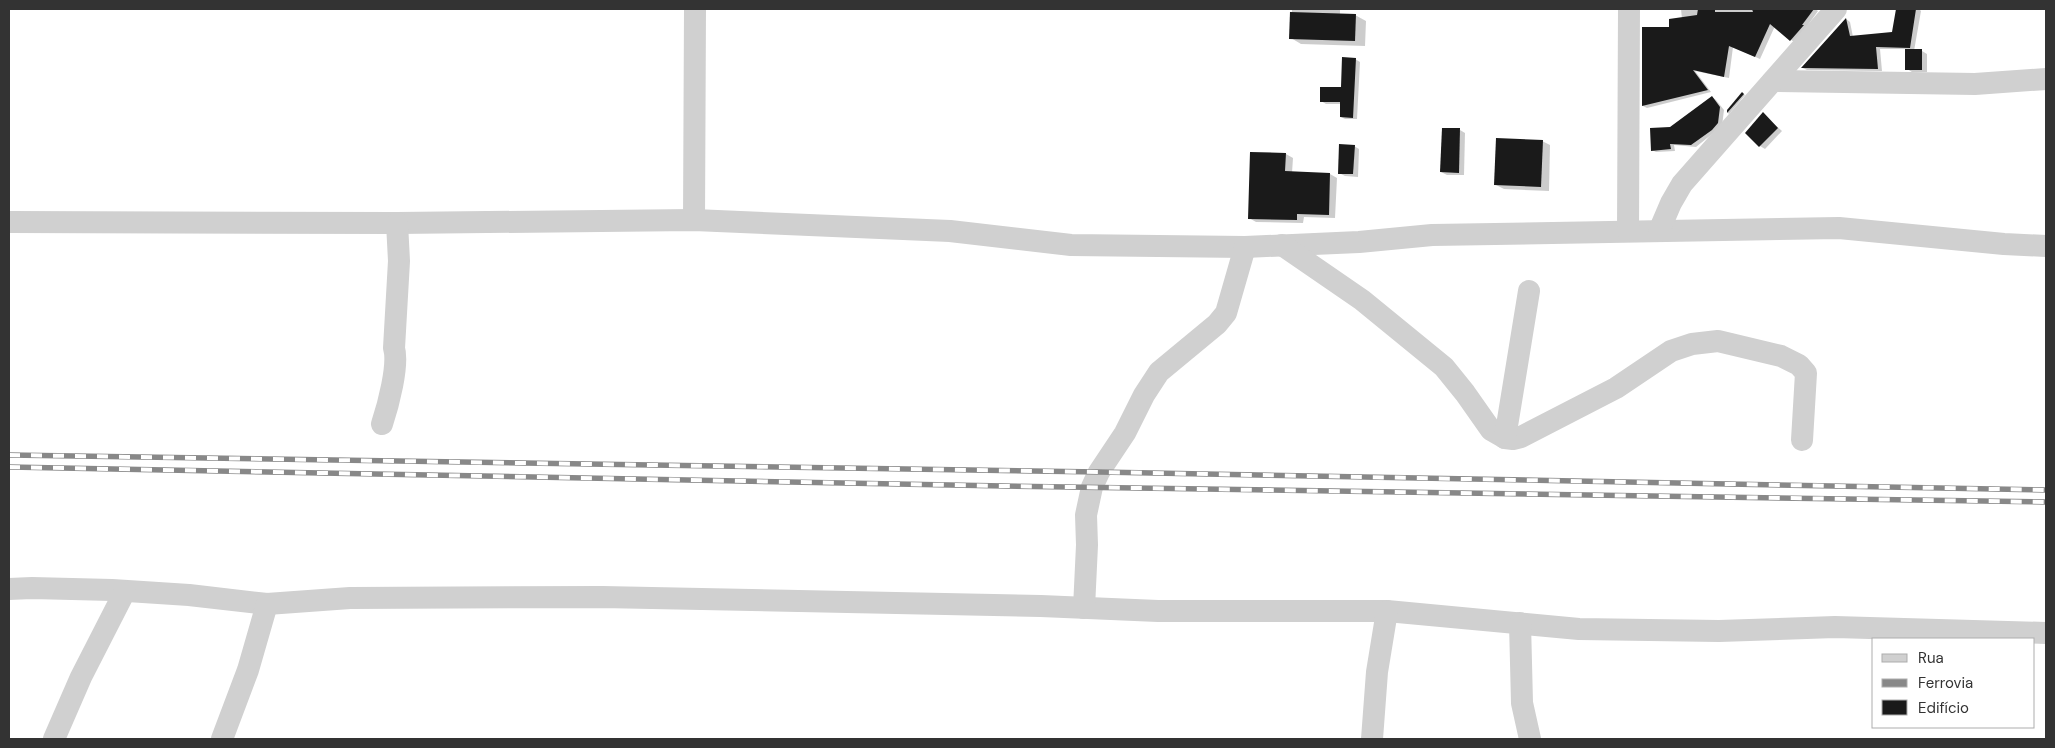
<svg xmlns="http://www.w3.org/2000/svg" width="2055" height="748" viewBox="0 0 2055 748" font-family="'DM Sans',sans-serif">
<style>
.shadow{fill:#0003}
.building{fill:#1a1a1a}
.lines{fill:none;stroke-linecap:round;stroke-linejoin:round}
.minor{stroke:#d0d0d0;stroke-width:22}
.rail-casing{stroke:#888;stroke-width:5.5}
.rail{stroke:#fff;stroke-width:4;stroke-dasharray:11;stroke-linecap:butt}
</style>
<rect width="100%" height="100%" fill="#fff"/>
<!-- shadow -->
<g class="shadow">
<path d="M1292 9H1340V15H1355L1366 21 1365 46 1301 44 1291 38Z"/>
<path d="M1681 9H1815L1818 11 1795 43 1775 26 1760 59 1733 47 1729 78 1695 71 1711 92 1647 108 1643 106 1671 28 1682 19Z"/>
<path d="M1897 9H1919L1921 11 1914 51H1922L1927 54V72H1912L1907 69V49H1880L1882 71 1807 70 1803 68 1846 19 1850 22 1853 37 1893 33Z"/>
<path d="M1355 59 1360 62 1357 119H1345L1341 117V104H1326L1321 101 1342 89Z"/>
<path d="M1742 93 1745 95 1729 114 1728 113V110Z"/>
<path d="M1712 97 1716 100 1724 110 1722 126 1696 147 1674 145 1675 151 1656 152 1652 150 1671 128Z"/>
<path d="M1763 114 1782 131 1765 149 1760 146Z"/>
<path d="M1460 130 1465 133 1464 175H1447L1441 172Z"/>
<path d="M1542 141 1550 145 1549 191 1504 189 1496 185Z"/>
<path d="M1354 146 1359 149 1358 177 1345 176 1339 173Z"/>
<path d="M1286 154 1293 158 1292 173 1330 174 1337 178 1335 218 1304 217 1303 223 1256 222 1249 218Z"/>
</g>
<!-- building -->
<g class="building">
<path d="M1698 9H1715V12H1753L1752 9H1814L1802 25H1804L1790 41 1770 24 1755 57 1729 46 1724 77 1693 70 1708 90 1642 106V27H1669V19L1697 15Z"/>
<path d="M1896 9H1916L1910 48 1876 47 1878 69 1801 68 1846 18 1850 36 1892 32Z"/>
<path d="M1290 12 1356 14 1355 41 1289 39Z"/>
<rect x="1905" y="49" width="17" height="21"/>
<path d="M1342 57 1356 58 1353 118 1340 117V102H1320V87H1341Z"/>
<path d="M1742 92 1744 94 1727 113V110Z"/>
<path d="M1712 96 1720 107 1718 123 1712 130 1691 145 1670 144 1671 149 1651 151 1650 128 1670 127Z"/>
<path d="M1763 112 1778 128 1759 147 1745 133Z"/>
<path d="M1442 128H1460L1459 173 1440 172Z"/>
<path d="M1496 138 1543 140 1541 187 1494 185Z"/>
<path d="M1339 144 1355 145 1353 174H1338Z"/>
<path d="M1250 152 1286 153 1285 171 1330 173 1329 215 1297 214V220L1248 219Z"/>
</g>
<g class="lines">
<!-- minor -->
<g class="minor">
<path d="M1773 81 1975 84 2046 79"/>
<path d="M694 220 695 9"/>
<path d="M9 222 397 223 694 220 950 231 1071 245 1245 247 1359 242 1432 235 1839 228 2004 244 2046 246"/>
<path d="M1628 231 1629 9"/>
<path d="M1659 231 1671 203 1682 184 1836 9"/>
<path d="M1282 245 1362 300 1444 367 1465 393 1491 430 1505 438 1513 439 1521 437 1616 388 1671 351 1692 344 1718 341 1781 356 1799 365 1806 373 1802 440"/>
<path d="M382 424C388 406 399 365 394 348L399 261 397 223"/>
<path d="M1505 438 1529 291"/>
<path d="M9 589 32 588 112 590 189 595 267 604 350 598 602 597 1041 606 1158 611H1387L1579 629 1719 631 1835 627 2046 633"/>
<path d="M1084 608 1087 545 1086 515 1092 487 1099 472 1125 433 1144 395 1159 372 1217 324 1226 313 1245 247"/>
<path d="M1520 623 1522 703 1530 739"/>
<path d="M54 739 81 677 125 591"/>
<path d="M222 739 248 670 267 604"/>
<path d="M1372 739 1377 672 1387 611"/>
</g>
<!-- rail casing -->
<g class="rail-casing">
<g id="rail">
<path d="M9 455 1099 472 2046 490"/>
<path d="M9 467 1004 486 2046 502"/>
</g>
</g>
<!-- rail -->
<use href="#rail" class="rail"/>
</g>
<!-- border -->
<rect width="2055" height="748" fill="none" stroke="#333333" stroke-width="20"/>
<!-- legend -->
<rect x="1872" y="638" width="162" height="90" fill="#ffffff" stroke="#adadad"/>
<rect x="1882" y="654" width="25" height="8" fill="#d0d0d0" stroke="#adadad"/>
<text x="1918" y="663" font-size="15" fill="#333333">Rua</text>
<rect x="1882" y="679" width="25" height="8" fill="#888888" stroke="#adadad"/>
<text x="1918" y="688" font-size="15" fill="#333333">Ferrovia</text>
<rect x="1882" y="700" width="25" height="15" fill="#1a1a1a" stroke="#adadad"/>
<text x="1918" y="713" font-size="15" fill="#333333">Edifício</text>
</svg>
